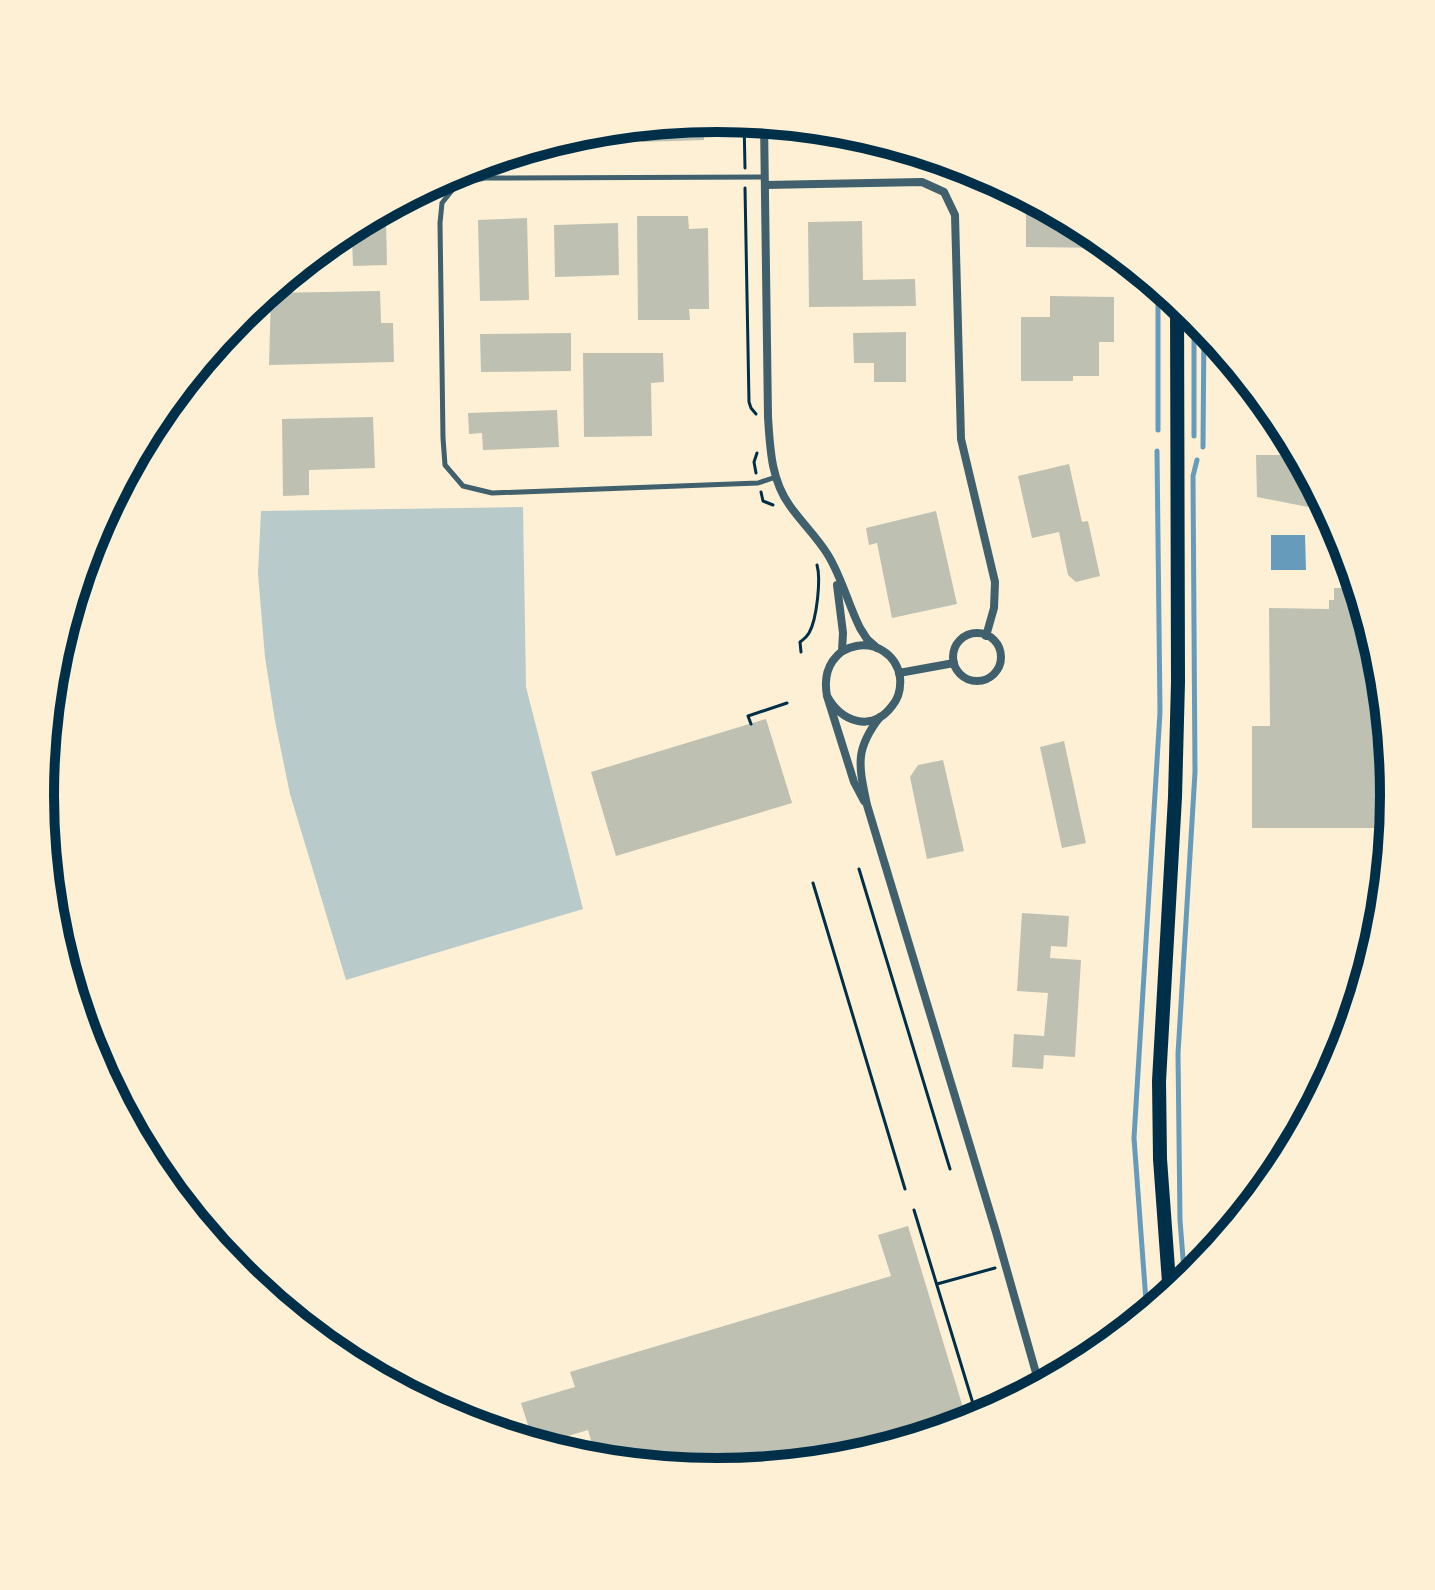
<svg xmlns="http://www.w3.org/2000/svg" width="1435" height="1590" viewBox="0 0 1435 1590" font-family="'Roboto Serif',serif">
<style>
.green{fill:#b9caca}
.water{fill:#669bbc}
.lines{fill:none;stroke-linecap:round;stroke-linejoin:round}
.stream{stroke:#669bbc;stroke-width:5}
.building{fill:#bec0b2}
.path{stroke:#003049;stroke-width:3}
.service{stroke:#3f606c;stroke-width:5}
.minor{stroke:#3f606c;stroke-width:8}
.secondary{stroke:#003049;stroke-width:14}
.rim{fill:none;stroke:#003049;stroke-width:10}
</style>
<rect width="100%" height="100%" fill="#fdf0d5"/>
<!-- green -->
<path class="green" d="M523 507 526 687 583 909 346 980 290 794 275 721 265 657 258 574 261 511Z"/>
<!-- water -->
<path class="water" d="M1271 535H1305L1306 570H1271Z"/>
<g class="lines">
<!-- stream -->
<g class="stream">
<path d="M1194 314V436"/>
<path d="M1158 430V284"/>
<path d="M1203 447 1204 325"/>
<path d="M1185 1284 1180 1220 1178 1054 1195 772 1193 476 1197 460"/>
<path d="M1147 1315 1134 1138 1160 712 1157 451"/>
</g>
</g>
<!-- building -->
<g class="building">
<path d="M704 119V140L642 142V125Z"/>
<path d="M1026 195 1094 232 1114 248 1026 247Z"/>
<path d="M376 213V219H386L387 265 353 266 352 239H338V234Z"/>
<path d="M637 216H688L689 229 708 228 709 309H689L690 320H638Z"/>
<path d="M527 218 529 300 480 301 478 220Z"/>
<path d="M862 221 863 280 915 279 916 306 809 307 808 222Z"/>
<path d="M618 223 619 275 555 277 554 225Z"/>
<path d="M380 291 381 323H393L394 362 269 365 271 293Z"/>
<path d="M1050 296 1114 297V342H1099V376H1073V381H1021V317H1050Z"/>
<path d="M906 332V382H874V363H854L853 333Z"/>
<path d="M571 333V371L481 372 480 334Z"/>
<path d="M583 353H663L664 382 651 383 652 436 584 437Z"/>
<path d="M557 410 559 447 483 450 482 433 469 434 468 413Z"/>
<path d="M373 417 375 468 309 470V495L283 496 282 419Z"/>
<path d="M1256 455H1300L1308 469V507L1257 497Z"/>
<path d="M1069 464 1082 522 1088 521 1100 576 1076 582 1068 575 1059 532 1032 538 1018 476Z"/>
<path d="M936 511 957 604 892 618 877 543 869 545 866 528Z"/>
<path d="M1334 588H1359L1382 663 1388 726H1386V828H1252V726H1270L1269 608 1329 609V600H1334Z"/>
<path d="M766 719 792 803 616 856 591 772Z"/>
<path d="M1064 741 1086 843 1062 848 1040 747Z"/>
<path d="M943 760 964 851 927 859 910 777 918 765Z"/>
<path d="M1022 913 1069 916 1067 947 1051 946 1050 958 1081 960 1075 1057 1044 1055 1043 1069 1012 1067 1014 1034 1044 1036 1048 993 1017 991Z"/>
<path d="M908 1226 968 1424 849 1460 717 1472 597 1461 588 1430 538 1445 534 1444 521 1403 575 1387 570 1372 891 1276 878 1235Z"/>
</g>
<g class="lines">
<!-- path -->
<g class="path">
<path d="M744 120 745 168"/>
<path d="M745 188 749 402 751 408 756 414"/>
<path d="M756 473 754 462 757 453"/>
<path d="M761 492 763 501 773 505"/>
<path d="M801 652 800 642C805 638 806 638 809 633 817 619 821 579 817 565"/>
<path d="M751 724 748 716 787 703"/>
<path d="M859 869 950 1169"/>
<path d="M813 883 905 1189"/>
<path d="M914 1210 978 1420"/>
<path d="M937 1284 995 1268"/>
</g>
<!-- service -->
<path class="service" d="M765 177 485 178 457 184 442 203 440 223 443 438 445 465 463 486 492 493 758 483 776 477"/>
<!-- minor -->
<g class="minor">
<path d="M764 122 768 417C770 448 771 480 790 506 802 523 817 537 828 555 842 578 848 604 860 628L867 639 877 648"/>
<path d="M765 185 922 182 944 192 955 215 961 439 995 582 994 608 986 636"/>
<path d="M837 585 843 633 842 651"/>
<circle cx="977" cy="657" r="24"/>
<path d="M899 673 954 663"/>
<path d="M827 696C841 722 872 733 892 706 899 698 901 688 900 677 892 629 816 636 827 696L854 782 864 801"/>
<path d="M880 717C854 750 859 766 867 805L996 1232 1040 1387"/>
</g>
<!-- secondary -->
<path class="secondary" d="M1170 1296 1160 1159 1159 1081 1175 797 1178 682 1177 300"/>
</g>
<!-- crop -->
<path d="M0 0H1435V1590H0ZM54 795a663 663 0 1 1 1326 0a663 663 0 1 1-1326 0Z" fill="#fdf0d5" fill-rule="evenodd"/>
<path class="rim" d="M54 795a663 663 0 1 1 1326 0a663 663 0 1 1-1326 0Z"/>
</svg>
